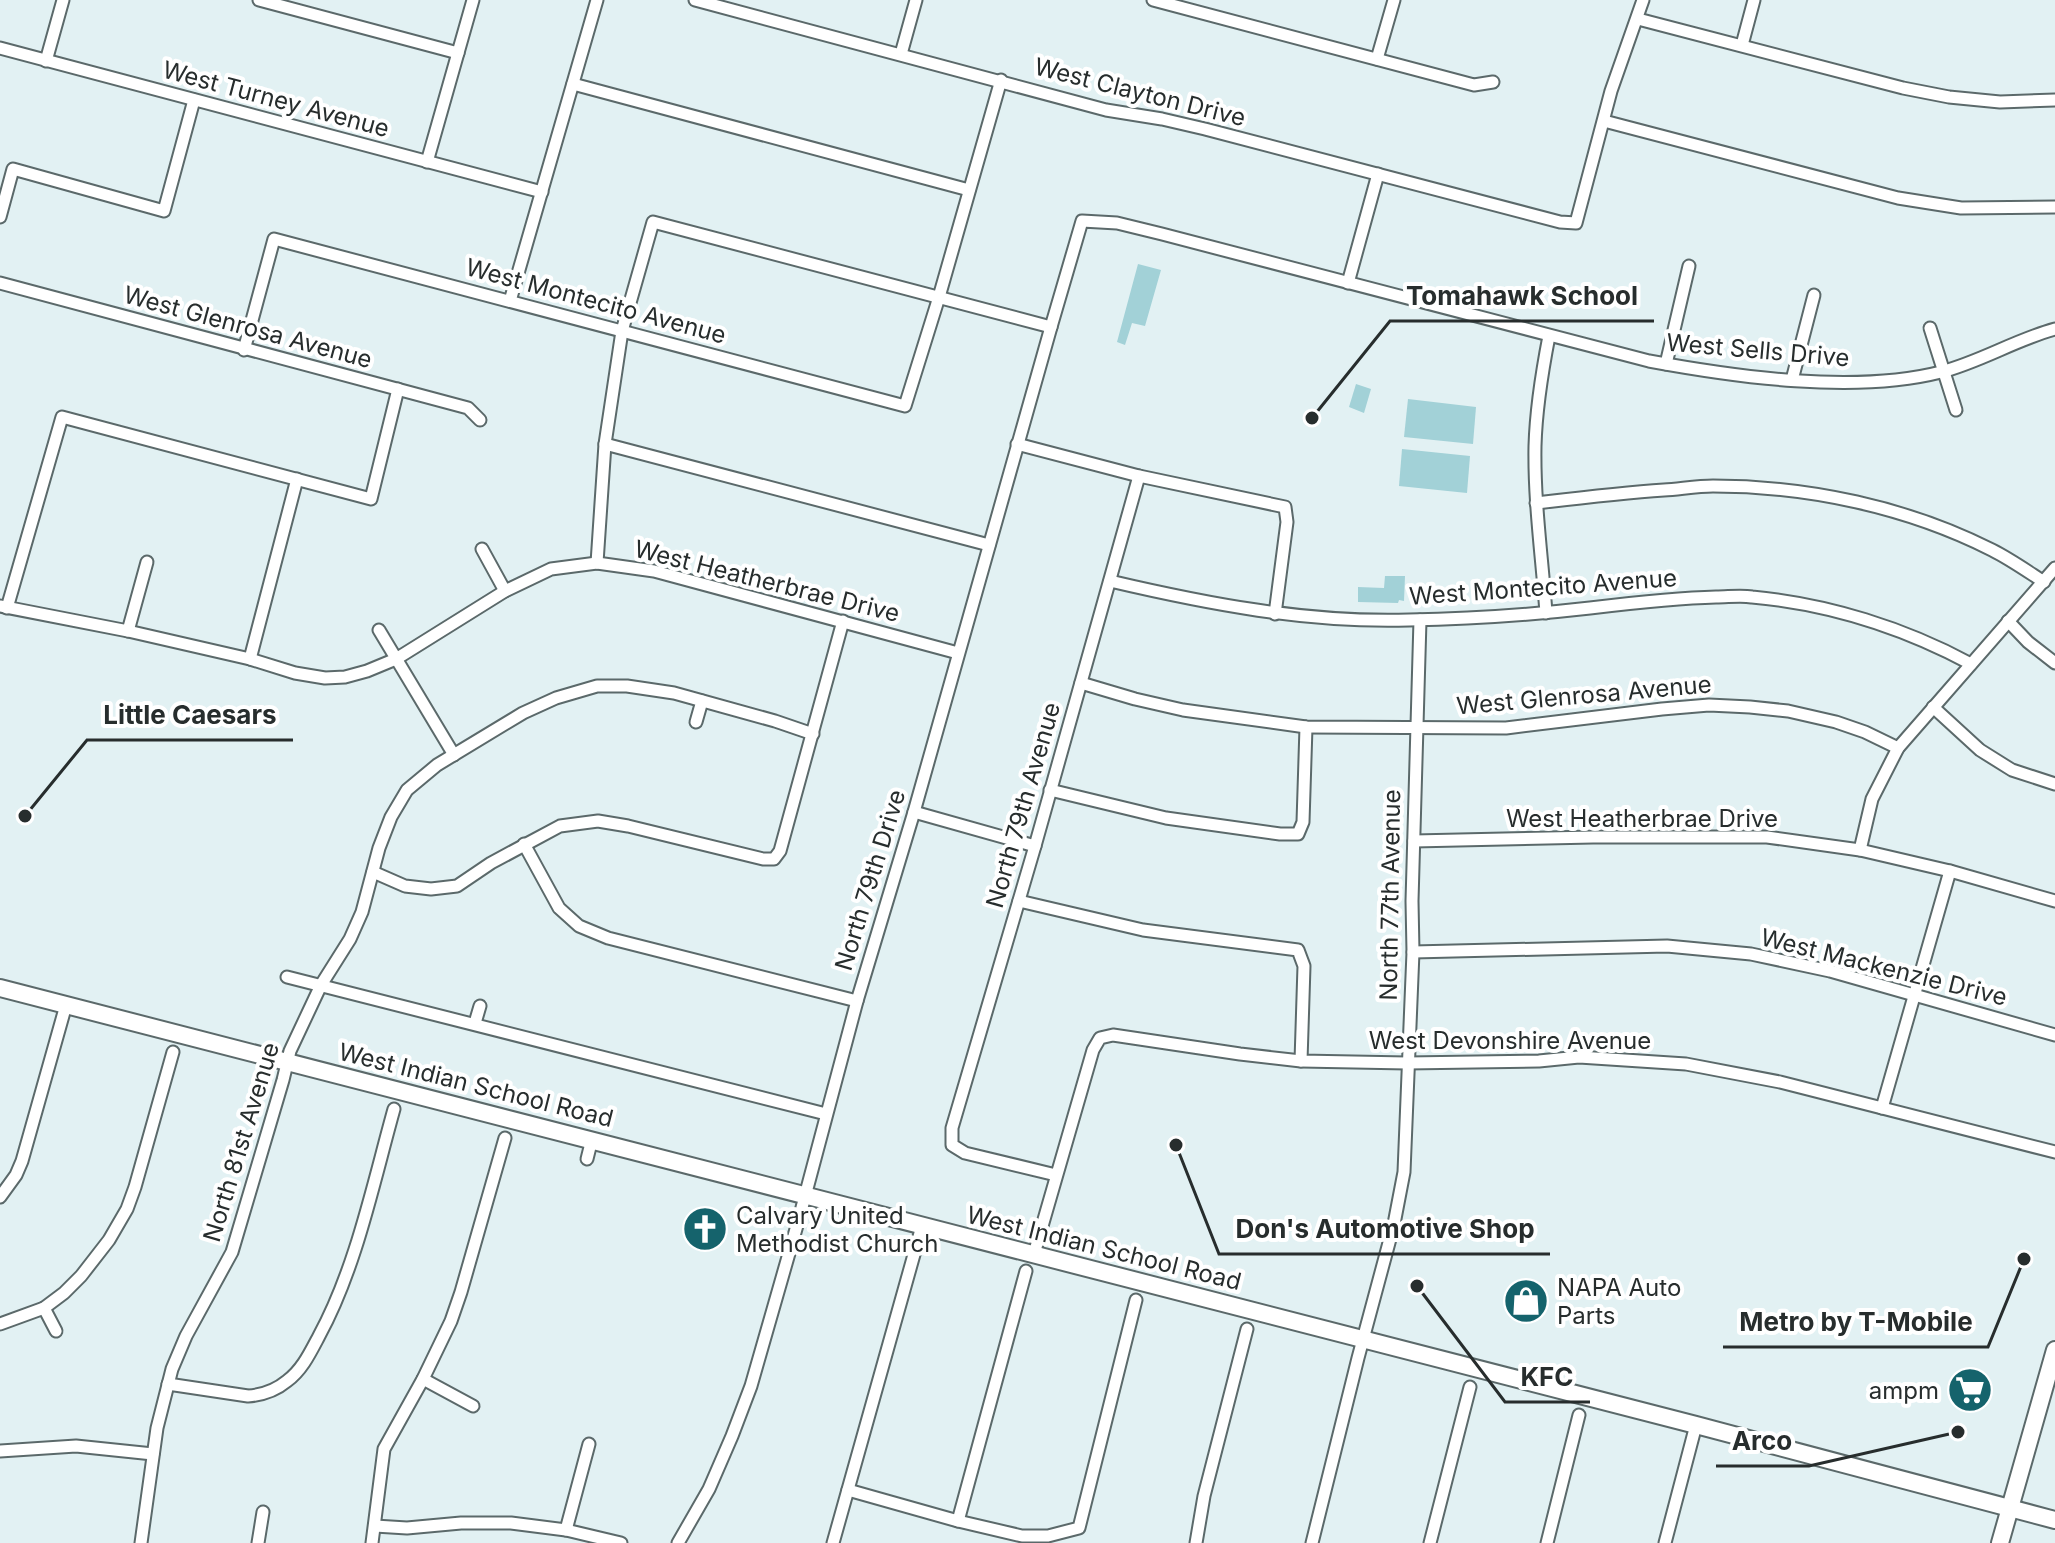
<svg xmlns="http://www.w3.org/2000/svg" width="2055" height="1543" viewBox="0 0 2055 1543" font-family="Inter,sans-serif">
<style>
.green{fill:#a2d1d7}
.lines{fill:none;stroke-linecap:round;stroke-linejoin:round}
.minor-casing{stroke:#5b696a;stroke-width:15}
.secondary-casing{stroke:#5b696a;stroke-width:20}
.minor{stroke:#fff;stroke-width:11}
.secondary{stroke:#fff;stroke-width:16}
.labels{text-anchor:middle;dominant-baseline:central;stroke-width:8;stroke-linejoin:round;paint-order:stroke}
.street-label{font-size:24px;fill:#272d2d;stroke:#fff}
.poi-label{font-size:24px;fill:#272d2d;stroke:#fff;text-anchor:start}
.leader{fill:none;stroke:#272d2d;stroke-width:3}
.callout-dot{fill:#272d2d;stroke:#fff;stroke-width:3}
.callout-label{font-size:26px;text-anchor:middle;font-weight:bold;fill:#272d2d;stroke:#fff;stroke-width:8;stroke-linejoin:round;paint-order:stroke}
</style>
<rect width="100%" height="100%" fill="#e2f1f3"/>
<!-- green -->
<g class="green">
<path d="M1138 264 1161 270 1145 326 1132 323 1125 345 1117 342Z"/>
<path d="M1356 384 1371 389 1364 413 1349 407Z"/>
<path d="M1408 399 1476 407 1473 444 1404 437Z"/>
<path d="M1402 449 1470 456 1467 493 1399 486Z"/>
<path d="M1385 576H1405L1404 601 1399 600 1398 603 1358 602V587L1384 588Z"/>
</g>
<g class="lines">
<!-- minor casing -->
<g class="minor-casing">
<g id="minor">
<path d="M259 0 458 53"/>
<path d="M695 0 1106 110 1162 119 1205 129 1560 222 1576 223 1611 91 1643 0"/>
<path d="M1153 0 1474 85 1493 82"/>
<path d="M1638 19 1903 88 1949 97 2000 102 2055 100"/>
<path d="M1742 45 1754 0"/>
<path d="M0 48 542 192"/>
<path d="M901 54 916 0"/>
<path d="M1377 59 1394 0"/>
<path d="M46 61 63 0"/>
<path d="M573 84 969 190"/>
<path d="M1604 121 1898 198 1961 208 2055 207"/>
<path d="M427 162 473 0"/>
<path d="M0 217 13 169 164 211 194 100"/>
<path d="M0 283 468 408 480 420"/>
<path d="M1348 283 1378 174"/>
<path d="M510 301 597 0"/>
<path d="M1930 328 1956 410"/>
<path d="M244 350 274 239 905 406 939 297 1001 80"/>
<path d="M1666 364 1689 266"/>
<path d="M1792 380 1814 295"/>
<path d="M605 444 989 545"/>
<path d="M1017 444 1139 476 1285 507 1287 522 1275 614"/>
<path d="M1536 503C1579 498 1621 493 1664 490 1680 489 1697 486 1713 486 1808 486 1907 507 1992 550 2010 559 2027 571 2044 582"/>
<path d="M482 549 505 591"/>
<path d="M597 563 605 444 622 331 653 222 1051 327"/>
<path d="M1110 581C1208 604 1307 623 1409 620 1469 619 1529 615 1590 608 1632 603 1674 598 1716 597 1728 597 1741 595 1752 597 1828 604 1904 628 1971 664"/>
<path d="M0 606 128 631 250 659 295 673 325 678 345 677 367 671 396 659 505 591 551 569 597 563 654 571 958 653"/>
<path d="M7 608 62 417 371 499 398 389"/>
<path d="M1546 613C1542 557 1534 502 1535 446 1536 409 1542 372 1549 336"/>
<path d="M2008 621 2028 642 2055 663"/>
<path d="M379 630 454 755"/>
<path d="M128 631 147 562"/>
<path d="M250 659 297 479"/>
<path d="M1081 683 1135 699 1183 710 1306 727 1506 728 1662 709 1709 705 1750 707 1788 711 1836 722 1865 732 1898 748"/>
<path d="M1933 707 1980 750 2012 770 2055 784"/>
<path d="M696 722 702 701"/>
<path d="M1050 790 1166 818 1280 834H1298L1303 822 1306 727"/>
<path d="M914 812 1035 846"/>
<path d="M1414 841 1593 837H1767L1860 850 1950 871 2055 901"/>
<path d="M524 844 559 908 579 926 608 938 857 1001"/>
<path d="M1860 850 1872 799 1898 748 2055 568"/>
<path d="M373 872 405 886 431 889 457 886 491 863 560 826 598 821 628 826 763 859H774L780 851 843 621"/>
<path d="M1019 901 1143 930 1298 950 1304 966 1301 1061"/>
<path d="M1413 952 1667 946 1751 954 1830 971 2055 1035"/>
<path d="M287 977 826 1114"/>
<path d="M475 1023 480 1006"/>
<path d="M1882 1108 1950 871"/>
<path d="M587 1159 592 1139"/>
<path d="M1056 1175 965 1153 952 1145V1128L1035 846 1139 476"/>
<path d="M0 1197 16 1175 22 1161 66 1005"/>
<path d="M1034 1254 1093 1050 1100 1038 1113 1035 1240 1054 1301 1061 1407 1063 1539 1061 1579 1057 1686 1064 1780 1082 2055 1152"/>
<path d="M44 1308 56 1331"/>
<path d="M0 1324 44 1308 64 1293 81 1276 109 1240 127 1209 135 1187 173 1052"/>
<path d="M423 1379 473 1406"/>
<path d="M168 1384 248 1396C262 1395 275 1391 287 1381 302 1370 310 1353 319 1336 356 1268 373 1184 394 1109"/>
<path d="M0 1451 76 1446 153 1454"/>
<path d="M848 1490 958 1521 1022 1536H1048L1079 1528 1136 1300"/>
<path d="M958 1521 1026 1271"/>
<path d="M375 1526 407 1528 461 1523H511L566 1530 621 1543"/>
<path d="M566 1530 589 1444"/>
<path d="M141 1543 157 1428 172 1369 186 1336 232 1252 283 1080 290 1051 321 985 350 939 362 912 379 848 391 817 407 790 437 765 523 713 556 698 597 686H627L674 693 775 721 813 734"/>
<path d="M258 1543 263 1512"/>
<path d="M372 1543 384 1449 423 1379 451 1321 461 1292 505 1138"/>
<path d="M678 1543 709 1489 732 1436 751 1386 800 1215 857 1001 914 812 1051 327 1082 221 1117 223 1162 234 1649 361C1736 377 1855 394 1941 372 1980 362 2015 340 2055 329"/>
<path d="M833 1543 922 1226"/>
<path d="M1196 1543 1204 1496 1247 1329"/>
<path d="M1312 1543 1358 1358 1394 1224 1404 1172 1413 952 1412 901 1420 620"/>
<path d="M1430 1543 1470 1387"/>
<path d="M1547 1543 1579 1415"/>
<path d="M1665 1543 1696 1425"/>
</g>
</g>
<!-- secondary casing -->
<g class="secondary-casing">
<g id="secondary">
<path d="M0 988 1696 1425 2055 1520"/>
<path d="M2000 1543 2055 1350"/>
</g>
</g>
<!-- minor -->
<use href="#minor" class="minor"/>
<!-- secondary -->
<use href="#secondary" class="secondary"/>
</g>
<!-- icons -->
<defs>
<g id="church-disc" transform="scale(2.3)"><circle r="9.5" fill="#15636c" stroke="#fff"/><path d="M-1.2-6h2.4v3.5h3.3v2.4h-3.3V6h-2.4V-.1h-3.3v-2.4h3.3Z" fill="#fff"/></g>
<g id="shop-disc" transform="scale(2.3)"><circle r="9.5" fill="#15636c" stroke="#fff"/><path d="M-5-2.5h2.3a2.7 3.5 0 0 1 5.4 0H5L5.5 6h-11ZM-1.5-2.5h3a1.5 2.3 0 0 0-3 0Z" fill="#fff"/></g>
<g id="supermarket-disc" transform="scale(2.3)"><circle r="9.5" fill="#15636c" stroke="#fff"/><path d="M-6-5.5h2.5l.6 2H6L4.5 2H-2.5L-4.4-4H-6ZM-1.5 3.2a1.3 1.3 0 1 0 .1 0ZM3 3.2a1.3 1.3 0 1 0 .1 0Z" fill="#fff"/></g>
</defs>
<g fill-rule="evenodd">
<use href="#church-disc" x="705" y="1229"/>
<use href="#shop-disc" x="1526" y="1301"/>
<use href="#supermarket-disc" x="1970" y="1390"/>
</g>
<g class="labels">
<!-- street labels -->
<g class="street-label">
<text transform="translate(1140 92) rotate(14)">West Clayton Drive</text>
<text transform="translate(276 99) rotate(15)">West Turney Avenue</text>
<text transform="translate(596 301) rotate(15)">West Montecito Avenue</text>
<text transform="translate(248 327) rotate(15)">West Glenrosa Avenue</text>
<text transform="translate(1758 350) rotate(5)">West Sells Drive</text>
<text transform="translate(767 581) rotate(14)">West Heatherbrae Drive</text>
<text transform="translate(1543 587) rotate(-4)">West Montecito Avenue</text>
<text transform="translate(1584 695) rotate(-5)">West Glenrosa Avenue</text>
<text transform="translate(1023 805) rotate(-74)">North 79th Avenue</text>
<text x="1642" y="818">West Heatherbrae Drive</text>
<text transform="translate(870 880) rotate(-73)">North 79th Drive</text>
<text transform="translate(1390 895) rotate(-89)">North 77th Avenue</text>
<text transform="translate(1884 967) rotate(14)">West Mackenzie Drive</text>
<text x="1510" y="1040">West Devonshire Avenue</text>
<text transform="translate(476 1085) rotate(14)">West Indian School Road</text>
<text transform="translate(241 1142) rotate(-73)">North 81st Avenue</text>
<text transform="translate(1104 1248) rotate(14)">West Indian School Road</text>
</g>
<!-- poi labels -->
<g class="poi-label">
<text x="736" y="1215">Calvary United<tspan x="736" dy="28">Methodist Church</tspan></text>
<text x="1557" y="1287">NAPA Auto<tspan x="1557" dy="28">Parts</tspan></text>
<text x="1939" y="1390" text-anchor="end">ampm</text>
</g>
</g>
<!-- callouts -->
<path class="leader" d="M1312 418L1390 321H1654M25 816L87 740H293M1176 1145L1219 1254H1550M2024 1259L1988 1347H1723M1417 1286L1505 1402H1590M1958 1432L1809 1466H1716"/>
<g class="callout-dot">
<circle cx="1312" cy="418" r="8"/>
<circle cx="25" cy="816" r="8"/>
<circle cx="1176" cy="1145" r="8"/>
<circle cx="2024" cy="1259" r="8"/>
<circle cx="1417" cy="1286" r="8"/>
<circle cx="1958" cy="1432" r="8"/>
</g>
<g class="callout-label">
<text x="1522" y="305">Tomahawk School</text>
<text x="190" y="724">Little Caesars</text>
<text x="1385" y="1238">Don's Automotive Shop</text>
<text x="1856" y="1331">Metro by T-Mobile</text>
<text x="1547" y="1386">KFC</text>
<text x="1762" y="1450">Arco</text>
</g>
</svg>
